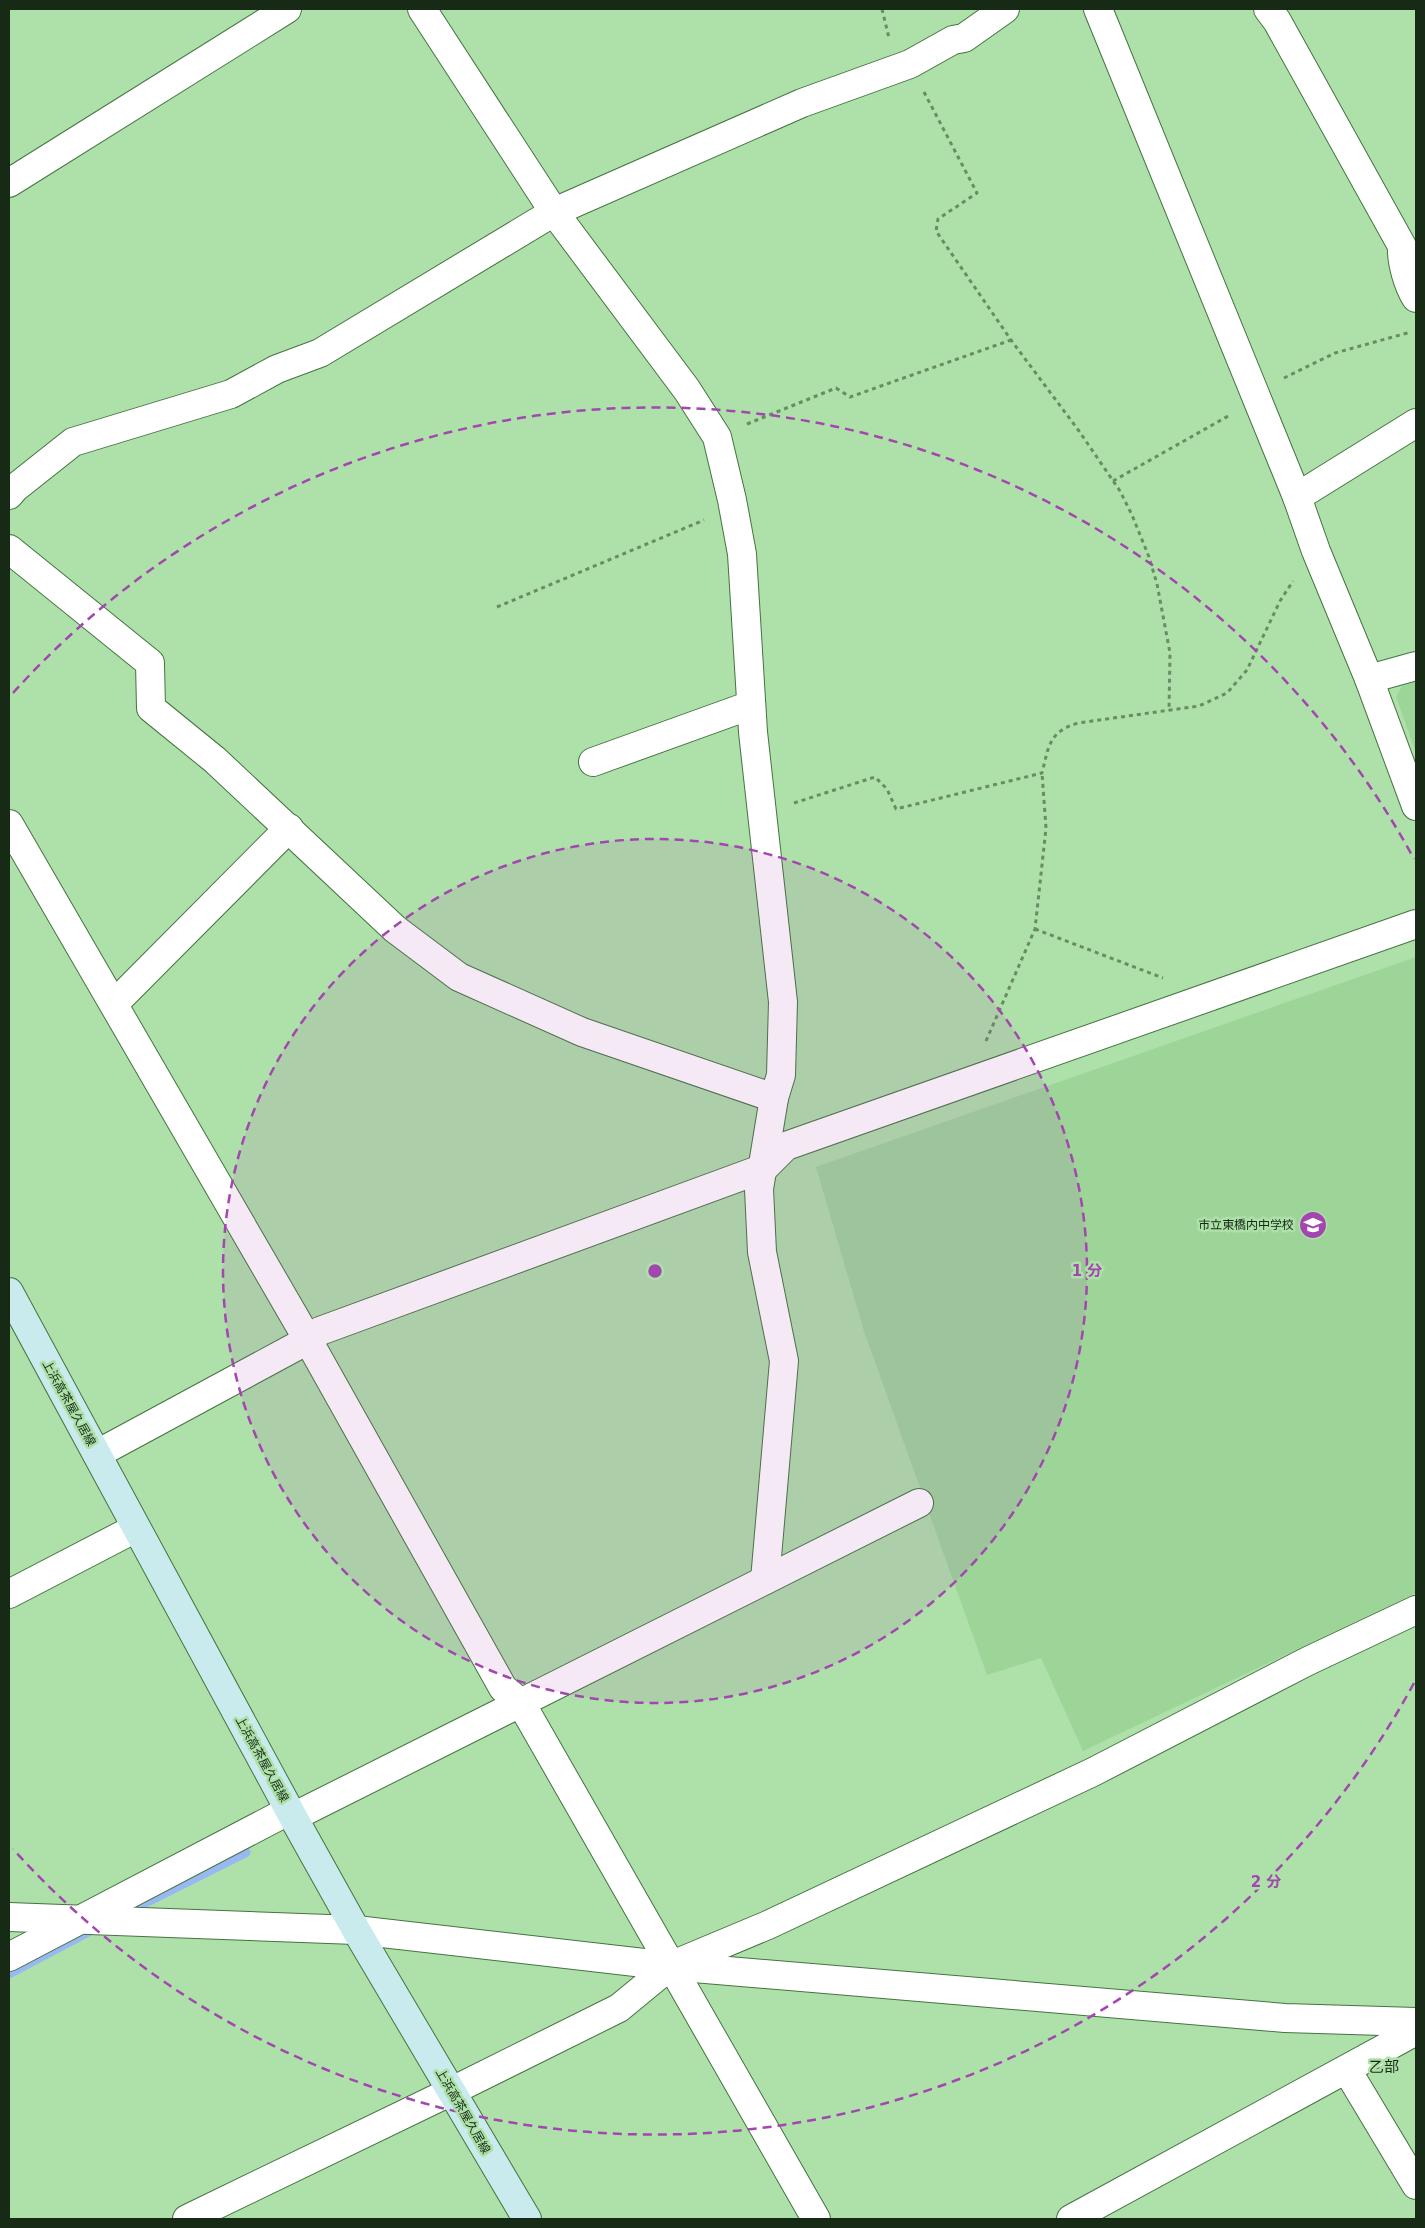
<svg xmlns="http://www.w3.org/2000/svg" width="1425" height="2228" viewBox="0 0 1425 2228" font-family="'DejaVu Sans','Noto Sans JP',sans-serif">
<style>
.built{fill:#9dd598}
.lines{fill:none;stroke-linecap:round;stroke-linejoin:round}
.stream{stroke:#98b8f1;stroke-width:11}
.minor-casing{stroke:#457341;stroke-width:30}
.tertiary-casing{stroke:#457341;stroke-width:30}
.secondary-casing{stroke:#457341;stroke-width:30}
.path{stroke:#688c64;stroke-width:3;stroke-dasharray:4 4;stroke-linecap:butt}
.minor{stroke:#fff;stroke-width:28}
.tertiary{stroke:#fff;stroke-width:28}
.secondary{stroke:#c9ebed;stroke-width:28}
.ring{fill:none;stroke:#a346b0;stroke-width:2.5;stroke-dasharray:9 6}
.labels{text-anchor:middle;dominant-baseline:central;stroke-width:5;stroke-linejoin:round;paint-order:stroke}
.poi-label{font-size:12px;fill:#162a15;stroke:#aee1a9;text-anchor:end}
.street-label{font-size:12px;fill:#162a15;stroke:#aee1a9}
.quarter-label{font-size:15px;fill:#162a15;stroke:#aee1a9}
.centre{fill:#a346b0;stroke:#aee1a9;stroke-width:2.5}
.ring-label{font-size:15px;text-anchor:middle;font-weight:bold;fill:#a346b0;stroke:#aee1a9;stroke-width:5;stroke-linejoin:round;paint-order:stroke}
</style>
<rect width="100%" height="100%" fill="#aee1a9"/>
<!-- built -->
<g class="built">
<path d="M1416 682V753L1396 697 1402 686Z"/>
<path d="M1416 957V1593L1083 1751 1041 1658 987 1675 864 1331 816 1167Z"/>
</g>
<g class="lines">
<!-- stream -->
<g class="stream">
<path d="M121 1914 245 1852"/>
<path d="M9 1973 96 1927"/>
</g>
<!-- minor casing -->
<g class="minor-casing">
<g id="minor">
<path d="M1098 9 1297 497 1316 551 1369 679 1416 806"/>
<path d="M1268 9 1277 21 1402 246C1401 262 1408 285 1416 298"/>
<path d="M9 183 287 9"/>
<path d="M9 495 15 488 73 442 231 394 277 369 320 353 554 212 802 103 910 64 953 40 964 38 1005 9"/>
<path d="M1297 497 1416 423"/>
<path d="M9 549 150 663 151 708 215 760 395 929 459 977 582 1032 774 1098 781 1075 783 1002 753 732 742 554 732 500 717 437 687 390 554 212 422 9"/>
<path d="M1369 679 1416 666"/>
<path d="M593 762 751 705"/>
<path d="M9 824 308 1340 503 1688 521 1703 816 2219"/>
<path d="M114 1004 289 828"/>
<path d="M97 1454 308 1340 320 1331 764 1168 786 1146 1416 924"/>
<path d="M765 1580 784 1361 762 1252 759 1189 774 1098"/>
<path d="M9 1594 136 1528"/>
<path d="M293 1817 919 1503"/>
<path d="M9 1957 290 1810"/>
<path d="M1347 2070 1416 2185"/>
<path d="M187 2219 452 2091 619 2008 670 1966 768 1925 1093 1772 1308 1661 1416 1610"/>
</g>
</g>
<!-- tertiary casing -->
<g class="tertiary-casing">
<g id="tertiary">
<path d="M9 1917 356 1930 670 1966 1285 2018 1416 2022"/>
<path d="M1071 2219 1416 2031"/>
</g>
</g>
<!-- secondary casing -->
<g class="secondary-casing">
<path id="secondary" d="M9 1292 293 1817 356 1930 527 2219"/>
</g>
<!-- path -->
<g class="path">
<path d="M882 9 889 38"/>
<path d="M924 92 977 193 938 219 936 231 1011 340 1079 431 1120 491 1132 515 1149 557 1157 584 1170 653 1169 711"/>
<path d="M1284 378 1335 353 1411 332"/>
<path d="M747 424 836 388 850 397 1011 340"/>
<path d="M1113 481 1230 415"/>
<path d="M497 607 704 520"/>
<path d="M794 803 875 777 887 789 896 809 1042 773C1049 745 1049 732 1078 723L1199 706 1227 693 1247 670 1280 601 1293 581"/>
<path d="M1035 929 1163 978"/>
<path d="M986 1041 1035 929 1046 828 1042 773"/>
</g>
<!-- minor -->
<use href="#minor" class="minor"/>
<!-- tertiary -->
<use href="#tertiary" class="tertiary"/>
<!-- secondary -->
<use href="#secondary" class="secondary"/>
</g>
<!-- distance rings -->
<circle cx="655" cy="1271" r="432" fill="#a346b0" fill-opacity=".12"/>
<g class="ring">
<circle cx="655" cy="1271" r="432"/>
<path d="M1414 1683A864 864 0 0 1 13 1849M13 693A864 864 0 0 1 1414 859"/>
</g>
<!-- icons -->
<defs>
<g id="school-disc" transform="scale(1.4375)"><circle r="9.5" fill="#a346b0" stroke="#aee1a9"/><path d="M0-5L7-2L0 1L-7-2ZM-4 1L0 2.5L4 1V4Q0 6-4 4Z" fill="#fff"/></g>
</defs>
<g fill-rule="evenodd">
<use href="#school-disc" x="1313" y="1225"/>
</g>
<g class="labels">
<!-- poi labels -->
<g class="poi-label">
<text x="1294" y="1225">市立東橋内中学校</text>
</g>
<!-- street labels -->
<g class="street-label">
<text transform="translate(69 1403) rotate(61)">上浜高茶屋久居線</text>
<text transform="translate(262 1759) rotate(61)">上浜高茶屋久居線</text>
<text transform="translate(463 2111) rotate(60)">上浜高茶屋久居線</text>
</g>
<!-- quarter labels -->
<g class="quarter-label">
<text x="1384" y="2067">乙部</text>
</g>
</g>
<circle cx="655" cy="1271" r="8" class="centre"/>
<g class="ring-label">
<text x="1087" y="1276">1 分</text>
<text x="1266" y="1887">2 分</text>
</g>
<!-- border -->
<rect width="1425" height="2228" fill="none" stroke="#162a15" stroke-width="20"/>
</svg>
